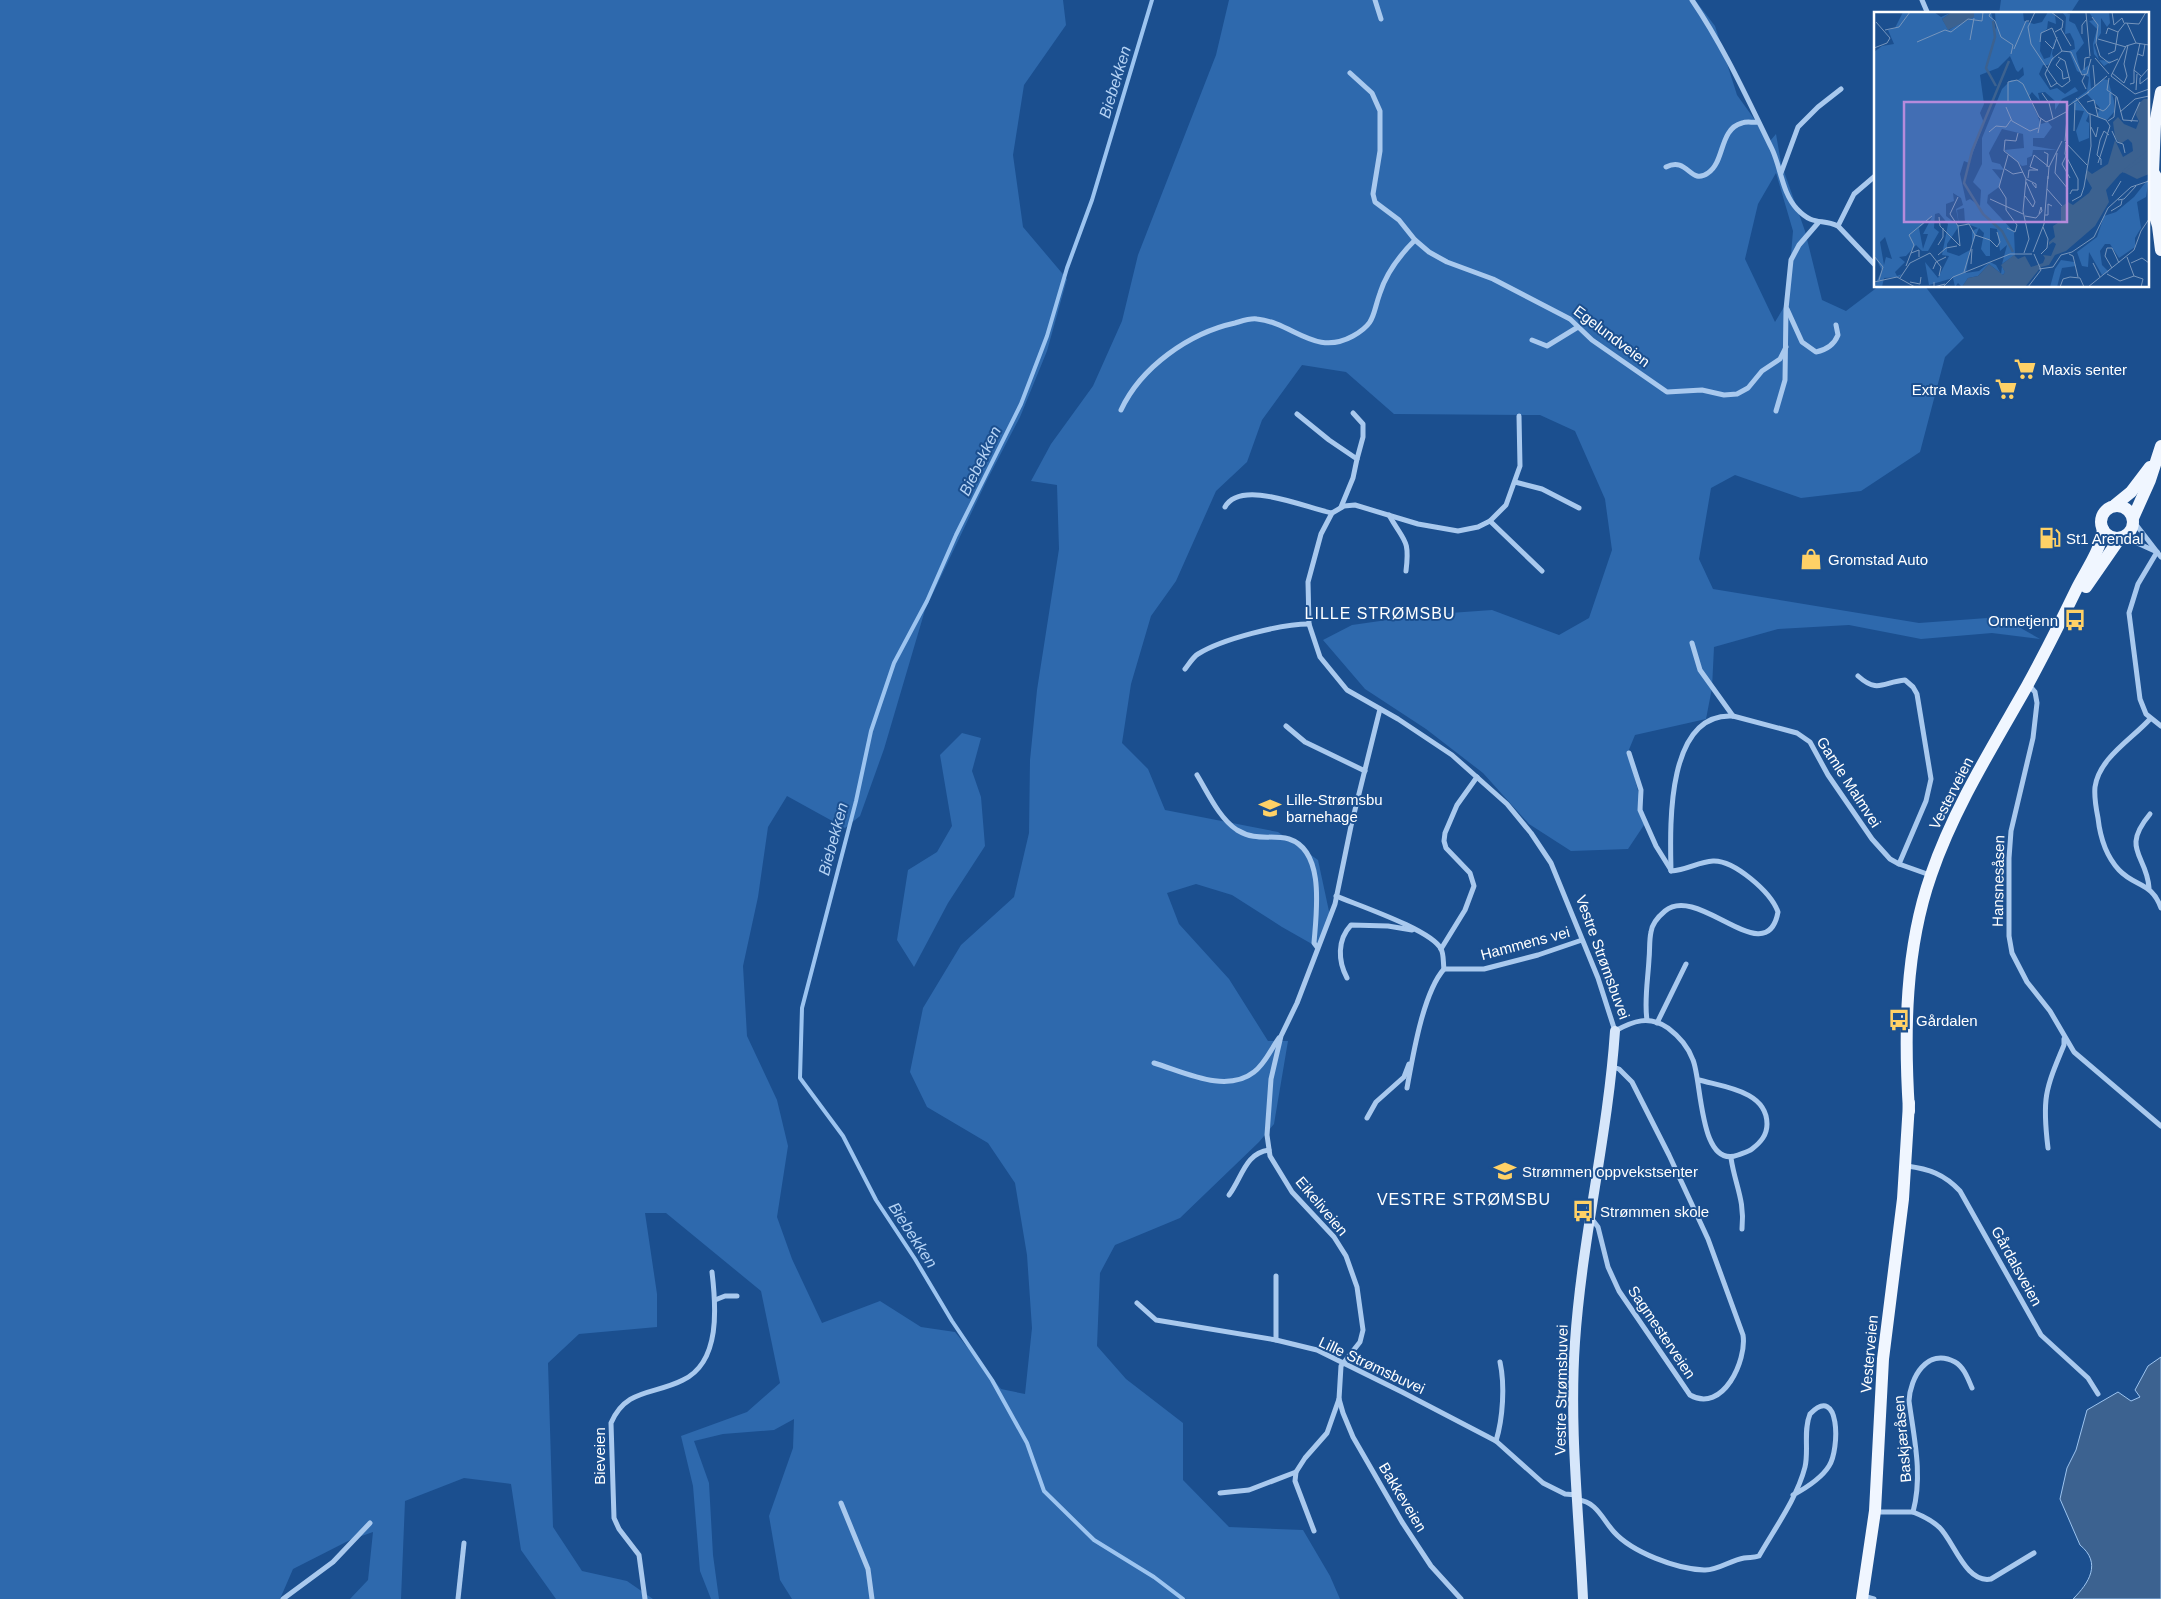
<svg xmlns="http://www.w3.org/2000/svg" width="2161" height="1599" viewBox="0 0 2161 1599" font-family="Arial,sans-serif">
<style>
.green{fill:#2e69ad;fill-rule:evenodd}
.water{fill:#3c6290;stroke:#9cc4f0}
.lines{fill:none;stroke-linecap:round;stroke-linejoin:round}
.stream{stroke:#9cc4f0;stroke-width:4}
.minor{stroke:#a9c9ee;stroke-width:5}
.secondary{stroke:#d6e6fa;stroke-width:10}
.primary{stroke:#f0f6ff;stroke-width:12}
.labels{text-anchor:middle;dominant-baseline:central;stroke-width:4;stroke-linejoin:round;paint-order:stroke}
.street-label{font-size:15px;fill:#fff;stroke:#1b4f8f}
.poi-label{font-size:15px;fill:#fff;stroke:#1b4f8f;text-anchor:start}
.water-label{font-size:16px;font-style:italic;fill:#b5d3f5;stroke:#1b4f8f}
.neighbourhood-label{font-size:16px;letter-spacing:1px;fill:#fff;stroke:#1b4f8f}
.inset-river{fill:none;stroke:#3c6290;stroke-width:2.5}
.inset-road{fill:none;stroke:#7695bc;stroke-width:1}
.view{fill:#b68bdc;fill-opacity:0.15;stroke:#b68bdc;stroke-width:2.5}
.inset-edge{fill:none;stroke:#fff;stroke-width:2.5}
</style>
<rect width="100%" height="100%" fill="#1b4f8f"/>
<!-- green -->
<g class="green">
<path d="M0 0H1063L1066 25 1024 85 1013 155 1023 227 1067 279 1047 351 1020 417 987 480 925 610 884 749 860 816 845 828 787 796 768 827 758 897 743 966 747 1036 777 1100 788 1146 777 1217 792 1259 822 1323 880 1301 921 1327 955 1332 1001 1389 1025 1394 1032 1328 1027 1255 1015 1183 988 1143 927 1107 910 1072 923 1008 961 945 1014 897 1029 833 1030 760 1037 690 1059 549 1057 485 1031 481 1051 444 1093 386 1122 321 1138 255 1216 55 1229 0H1695L1715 26 1737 95 1770 141 1776 134 1781 163 1805 231 1822 300 1846 311 1879 286H1925L1964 338 1945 357 1920 452 1861 491 1801 498 1735 475 1711 488 1699 559 1713 589 1919 623 2001 617 2040 639 1992 633 1921 639 1849 625 1778 629 1714 647 1712 688 1706 719 1635 735 1628 752 1646 822 1628 849 1571 851 1529 824 1483 773 1426 729 1365 689 1323 640 1352 625 1422 615 1492 610 1559 635 1589 618 1612 550 1605 499 1575 431 1540 415 1394 414 1346 372 1302 365 1262 420 1247 462 1216 491 1176 581 1151 616 1131 684 1122 743 1148 769 1165 810 1278 832 1318 860 1330 916 1319 948 1282 927 1232 895 1196 884 1167 893 1179 924 1229 979 1268 1041H1288L1274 1124 1259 1142 1180 1218 1115 1245 1100 1273 1097 1346 1126 1379 1183 1423V1480L1229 1527 1303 1530 1330 1576 1340 1599H792L780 1580 769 1516 793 1448 794 1419 774 1430 723 1434 694 1441 709 1483 713 1555 719 1599H711L700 1571 693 1486 681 1436 747 1412 780 1383 761 1291 666 1213H645L657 1294V1327L579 1334 548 1363 553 1527 582 1571 627 1581 653 1599H556L521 1550 511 1484 464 1478 405 1501 401 1599H350L368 1580 373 1532 350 1540 293 1569 280 1599H0ZM1776 173 1793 231 1787 302 1775 322 1745 259 1758 204Z"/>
<path d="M2001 0H2079L2070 14H1999Z"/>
<path d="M962 733 981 738 972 771 981 797 985 846 948 903 914 967 897 940 908 870 937 852 952 826 940 755Z"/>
</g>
<!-- water -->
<path class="water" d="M2161 1357V1599H2073C2089 1583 2102 1563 2080 1545L2060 1499 2067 1468 2076 1450 2087 1410 2118 1392 2131 1401 2140 1397 2135 1390 2148 1366Z"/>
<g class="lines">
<!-- stream -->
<path class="stream" d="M1152 0 1092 200 1067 268 1047 336 1021 404 956 535 927 601 894 663 871 731 856 801 802 1008 800 1078 843 1136 876 1200 915 1259 952 1321 992 1380 1027 1443 1044 1491 1094 1540 1154 1577 1183 1599"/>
<!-- minor -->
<g class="minor">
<path d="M1375 0 1381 19"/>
<path d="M1692 0C1724 47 1747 98 1772 149 1781 168 1782 193 1797 209 1814 227 1821 218 1838 226L1875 265"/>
<path d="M1922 0 1928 14"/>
<path d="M1350 73 1372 93 1380 111V151L1373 194 1375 202 1399 220 1415 240 1429 252 1447 262 1493 279 1570 319 1592 340 1667 392 1702 390 1724 395 1737 394 1748 388 1762 371 1780 359 1786 347"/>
<path d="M1666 167C1688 156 1690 186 1708 173 1725 162 1719 129 1742 123 1747 121 1753 123 1758 122"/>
<path d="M1781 173 1798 127 1818 107 1841 89"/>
<path d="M1838 226 1854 194 1875 176"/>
<path d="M1787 309 1802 342 1816 352C1826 350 1834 345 1838 335L1836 325"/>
<path d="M1532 340 1547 346 1578 327"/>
<path d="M1121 410C1141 367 1189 333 1235 323 1242 321 1250 318 1257 319 1294 323 1315 357 1353 336 1376 323 1372 315 1380 293 1386 274 1401 254 1415 240"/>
<path d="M1776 411 1785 380 1786 309 1791 260 1799 245 1818 223"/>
<path d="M1353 413 1363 424V437L1357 459"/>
<path d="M1297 414 1329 440 1357 459 1353 478 1341 507"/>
<path d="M1519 416 1520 466 1506 505 1490 521 1478 527 1458 531 1418 524 1355 505 1344 506 1332 513 1321 534 1308 582 1309 624 1320 657 1347 690 1398 719 1452 755 1507 804 1531 833 1551 863 1598 978 1615 1031C1633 1021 1649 1015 1668 1028 1680 1037 1688 1046 1693 1060 1702 1081 1699 1170 1738 1155 1743 1153 1748 1152 1752 1149 1761 1142 1767 1135 1767 1124 1767 1091 1724 1087 1699 1080"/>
<path d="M1515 482 1542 489 1579 508"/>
<path d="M1225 507C1241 478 1308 509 1332 513"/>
<path d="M1389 515C1404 542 1410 538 1406 571"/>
<path d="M1490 521 1542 571"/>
<path d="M2134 522 2161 557"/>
<path d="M2124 537 2157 552"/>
<path d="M2157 552 2138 584 2129 613 2140 699 2146 714 2161 726"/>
<path d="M1692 643 1700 670 1733 716"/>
<path d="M1185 669C1189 664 1193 657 1198 654 1222 639 1281 624 1309 624"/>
<path d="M1858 676C1878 694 1883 682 1905 680L1913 687 1917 694 1931 779 1926 801 1899 864"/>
<path d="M2028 684 2035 692 2037 703 2033 738 2011 831 2009 858V936L2012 953 2027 982 2050 1011 2074 1052 2161 1126"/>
<path d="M1380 709 1351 826 1335 904 1297 1003 1281 1036 1271 1079 1267 1135 1270 1156 1292 1192 1334 1237 1346 1256 1357 1287 1363 1330 1360 1342 1341 1366 1339 1399 1343 1413 1353 1437 1402 1522 1431 1566 1461 1599"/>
<path d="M2150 719C2132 739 2099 758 2095 787 2094 797 2096 808 2098 818 2100 836 2106 856 2119 870 2135 887 2152 882 2161 908"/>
<path d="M1286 726 1305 742 1365 771"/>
<path d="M1629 753 1641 790 1640 810 1656 846 1671 870"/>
<path d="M1197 775C1208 793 1219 818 1237 830 1257 842 1270 834 1289 839 1326 851 1316 915 1314 943L1317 947"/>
<path d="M1671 871C1670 826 1666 712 1733 716L1797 733 1810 742 1828 775 1872 839 1890 859 1899 864 1930 875"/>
<path d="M2149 888C2147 855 2120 850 2150 814"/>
<path d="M1336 896C1357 905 1432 930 1441 949 1444 954 1443 963 1444 969H1484L1538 955 1582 940"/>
<path d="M1441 949 1465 910 1474 886 1470 873 1446 848 1444 841 1445 833 1457 805 1477 777"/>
<path d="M1347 978C1338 961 1337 940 1351 925L1388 926 1412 930"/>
<path d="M1647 1020C1644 1001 1648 979 1649 959 1650 950 1649 941 1651 932 1652 924 1659 916 1665 911 1698 883 1767 973 1778 912 1771 892 1734 860 1713 861 1698 862 1687 870 1671 871"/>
<path d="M1657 1023 1686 964"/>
<path d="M1154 1063C1184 1072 1226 1094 1254 1072 1265 1064 1271 1049 1279 1038"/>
<path d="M1407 1088C1413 1055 1423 993 1444 969"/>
<path d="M1367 1118 1376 1102 1404 1077 1409 1064"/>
<path d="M2048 1148C2042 1099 2045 1090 2064 1045V1039"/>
<path d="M1731 1158C1735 1185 1745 1200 1742 1229"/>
<path d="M1907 1166C1929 1169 1944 1174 1960 1191L2041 1335 2088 1378 2098 1394"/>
<path d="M1229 1195C1242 1178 1245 1153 1269 1150"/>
<path d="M1591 1218 1598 1227 1608 1267 1619 1291 1690 1395C1723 1414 1747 1360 1743 1335L1708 1239 1669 1155 1632 1082 1619 1069 1613 1067"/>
<path d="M1276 1276V1340"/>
<path d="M715 1300 725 1296H737"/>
<path d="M1137 1303 1156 1320 1276 1340 1317 1350 1402 1392 1496 1441 1543 1483 1565 1494 1577 1495"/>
<path d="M1496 1441C1503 1418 1505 1385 1500 1362"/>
<path d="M1296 1472 1295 1481 1314 1531"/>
<path d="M1220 1493 1249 1490 1296 1472 1305 1458 1327 1433 1339 1399"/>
<path d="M1578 1500C1596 1501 1603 1520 1614 1532 1632 1552 1676 1569 1704 1570 1717 1571 1731 1560 1744 1558 1750 1557 1754 1558 1759 1556 1775 1528 1797 1498 1805 1467 1809 1450 1803 1431 1810 1414 1840 1383 1840 1449 1829 1466 1821 1479 1806 1488 1793 1495"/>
<path d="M841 1503 868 1569 872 1599"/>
<path d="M1876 1512H1913C1923 1475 1914 1438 1909 1401 1910 1378 1927 1347 1955 1362 1964 1367 1968 1379 1972 1388"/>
<path d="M1913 1512C1923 1516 1933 1521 1940 1528 1954 1542 1966 1584 1991 1579L2034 1553"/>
<path d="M1863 1596 1874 1599"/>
<path d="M283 1599 333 1562 370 1523"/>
<path d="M458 1599 464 1543"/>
<path d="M645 1599 639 1555 619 1529 614 1518 611 1423C626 1388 654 1395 683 1380 721 1362 716 1306 712 1272"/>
</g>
<!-- secondary -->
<path class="secondary" d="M1583 1599C1579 1514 1569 1428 1575 1342 1582 1238 1608 1135 1615 1031"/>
<!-- primary -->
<g class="primary">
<path d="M2161 92 2155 124 2153 172C2142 189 2154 210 2158 226 2159 234 2160 242 2161 250"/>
<path d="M2153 172 2158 180V218"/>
<path d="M2115 505 2131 492 2150 467"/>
<circle cx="2117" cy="522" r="16"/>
<path d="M2133 518 2150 480 2161 446"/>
<path d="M2086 587 2120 538"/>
<path d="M1909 1111C1904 1033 1905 949 1931 875 1954 808 1993 746 2027 686 2045 653 2061 621 2077 588 2086 570 2101 550 2103 529"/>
<path d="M1862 1599 1875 1511 1883 1359 1903 1199 1909 1103"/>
</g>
</g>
<!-- icons -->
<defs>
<g id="supermarket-bare" transform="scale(1.725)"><path d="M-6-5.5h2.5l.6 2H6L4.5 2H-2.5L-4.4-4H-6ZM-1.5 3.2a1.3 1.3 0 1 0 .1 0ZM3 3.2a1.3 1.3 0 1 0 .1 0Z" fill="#ffd166" stroke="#1b4f8f" stroke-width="2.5" paint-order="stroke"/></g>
<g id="fuel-bare" transform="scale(1.725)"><path d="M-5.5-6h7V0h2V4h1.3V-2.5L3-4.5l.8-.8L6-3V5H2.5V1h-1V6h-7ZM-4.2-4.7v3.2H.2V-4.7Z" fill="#ffd166" stroke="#1b4f8f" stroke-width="2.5" paint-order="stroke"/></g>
<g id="shop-bare" transform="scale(1.725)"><path d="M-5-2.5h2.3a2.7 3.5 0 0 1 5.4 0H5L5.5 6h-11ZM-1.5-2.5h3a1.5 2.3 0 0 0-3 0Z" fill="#ffd166" stroke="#1b4f8f" stroke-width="2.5" paint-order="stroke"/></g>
<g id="bus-bare" transform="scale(1.725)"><path d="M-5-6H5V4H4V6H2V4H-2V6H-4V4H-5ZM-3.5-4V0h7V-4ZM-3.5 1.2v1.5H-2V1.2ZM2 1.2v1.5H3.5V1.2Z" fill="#ffd166" stroke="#1b4f8f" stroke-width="2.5" paint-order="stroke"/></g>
<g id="school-bare" transform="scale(1.725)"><path d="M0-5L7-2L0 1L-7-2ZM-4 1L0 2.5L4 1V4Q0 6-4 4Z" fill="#ffd166" stroke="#1b4f8f" stroke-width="2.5" paint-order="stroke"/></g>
</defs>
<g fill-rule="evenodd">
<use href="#supermarket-bare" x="2025" y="369"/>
<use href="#supermarket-bare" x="2006" y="389"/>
<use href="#fuel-bare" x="2050" y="538"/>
<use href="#shop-bare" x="1811" y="559"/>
<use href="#bus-bare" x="2075" y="620"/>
<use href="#school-bare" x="1270" y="808"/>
<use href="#bus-bare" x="1899" y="1020"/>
<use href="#school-bare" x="1505" y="1171"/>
<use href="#bus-bare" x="1583" y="1211"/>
</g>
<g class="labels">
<!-- street labels -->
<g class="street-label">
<text transform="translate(1612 336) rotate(37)">Egelundveien</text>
<text transform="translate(1849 782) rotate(57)">Gamle Malmvei</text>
<text transform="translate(1951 793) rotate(-63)">Vesterveien</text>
<text transform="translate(1998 881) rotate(-89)">Hansnesåsen</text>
<text transform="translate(1525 943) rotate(-15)">Hammens vei</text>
<text transform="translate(1603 957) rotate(70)">Vestre Strømsbuvei</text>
<text transform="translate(1322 1206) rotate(50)">Eikeliveien</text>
<text transform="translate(2017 1266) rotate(61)">Gårdalsveien</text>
<text transform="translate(1662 1332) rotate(56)">Sagmesterveien</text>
<text transform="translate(1869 1354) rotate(-85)">Vesterveien</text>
<text transform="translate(1372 1365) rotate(25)">Lille Strømsbuvei</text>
<text transform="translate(1561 1390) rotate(-89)">Vestre Strømsbuvei</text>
<text transform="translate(1902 1439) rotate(-95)">Baskjæråsen</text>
<text transform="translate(599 1456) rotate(-90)">Bieveien</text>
<text transform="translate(1403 1497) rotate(59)">Bakkeveien</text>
</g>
<!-- poi labels -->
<g class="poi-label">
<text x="2042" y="369">Maxis senter</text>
<text x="1990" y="389" text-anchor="end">Extra Maxis</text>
<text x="2066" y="538">St1 Arendal</text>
<text x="1828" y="559">Gromstad Auto</text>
<text x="2058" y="620" text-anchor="end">Ormetjenn</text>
<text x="1286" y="799">Lille-Strømsbu<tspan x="1286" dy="17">barnehage</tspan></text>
<text x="1916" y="1020">Gårdalen</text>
<text x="1522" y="1171">Strømmen oppvekstsenter</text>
<text x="1600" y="1211">Strømmen skole</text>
</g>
<!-- water labels -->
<g class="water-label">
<text transform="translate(1115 82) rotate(-73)">Biebekken</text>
<text transform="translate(980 461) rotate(-64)">Biebekken</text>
<text transform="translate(833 839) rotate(-75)">Biebekken</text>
<text transform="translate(913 1235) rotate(57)">Biebekken</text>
</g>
<!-- neighbourhood labels -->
<g class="neighbourhood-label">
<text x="1380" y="613">LILLE STRØMSBU</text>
<text x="1464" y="1199">VESTRE STRØMSBU</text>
</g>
</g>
<!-- overview -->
<g transform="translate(1874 12)">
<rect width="275" height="275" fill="#1b4f8f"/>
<path d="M29 0H60L67 5 78 0 68 7 75 18 93 6 100 5V0H117L122 18 121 0H149L150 9 160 12 168 10 174 0 181 2 182 12 174 9 173 17 167 22 166 39 170 47 176 45 181 26 178 42 180 47 174 53H169L165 62 176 78 183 76 191 82 201 75 204 79 188 87 181 98V89L171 80 164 81 166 89 158 80 155 84 167 112 174 110 178 115 170 126H159V134L183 138H159L158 144 153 146V153L148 154 130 138 150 136 149 122 128 117 115 141 118 150 126 152 130 158 118 157 127 168 125 175 114 183 113 191 140 220 141 243 128 252 133 233 126 239 123 217 116 216V244H112L107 237 110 221 105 216 98 232V219L104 216 91 211 90 196 83 198 85 213 82 197 89 193 87 186 79 181 80 189 72 192V204L85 214 73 232V240L85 244 96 238 92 261 105 259 116 250 122 253 127 262 128 254 131 260 129 263 115 252 104 264 94 266 88 275 84 271 81 275 79 266 55 273 51 250 64 266 75 244 68 243 74 212 65 201 61 202 60 216 65 220 54 239H48L42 233 32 244 25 245 31 250 21 260 23 264 28 262 25 265 10 266 8 275H0L8 258 2 247 0 264V40L8 34 20 32 14 18 21 16ZM136 44 142 58 144 60 149 55 150 63 144 68H137L128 77 108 126V152L99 170 107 178 106 194 96 187 92 189 86 162 90 149 95 151 110 111 106 101 110 92 106 63 124 56ZM58 205 49 222H54L49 237 45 216ZM11 225 18 247 12 245 10 253 6 230ZM188 0 196 2 195 9 201 12 210 31 202 41 204 50 207 59 215 53 217 77 229 67 234 68 240 89V100L233 108 223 104 226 96 213 82 202 88 215 102 212 109 215 111V126L205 130 202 119 210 99 200 98V90L196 91 213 79 215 65 203 59 195 39 201 37 200 29 196 21 191 22 192 5ZM215 0H235L236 11 233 15 227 6V21L220 33 225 48 238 49 230 54 220 42 219 32 223 17 215 9 220 8ZM275 166 272 185 263 190 267 216 261 226V235L245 246 236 232H231L226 239 228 253 235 260 228 263 215 240 214 255 208 254 203 240 223 225 230 204 242 200 260 185ZM187 248 200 250 202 254 188 256 183 275H176L181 257Z" fill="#2e69ad" fill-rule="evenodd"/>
<path d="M78 0H100V5L74 18 68 7ZM270 87H275V162L263 167 249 160 246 162 232 178 235 190 221 214 192 239 181 243 175 253 167 255 151 275H88L94 266 104 264 115 252 129 263 131 260 127 253 140 243 144 247 151 244 157 255 169 251 171 246 169 243 177 244 182 232 179 230 175 233V230L181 225 179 214 187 209V195L194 190 199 193 215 181 218 176 211 164 213 158 218 162 234 152 241 128 249 145 259 139 258 131 254 127 246 132 241 125 239 110 244 105 250 112 262 117 265 109 262 103 264 92Z" fill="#3c6290"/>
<path class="inset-river" d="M119 9 121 25 112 56 122 74M135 49 98 139 90 171 109 202 128 219 139 240M257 154 275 142M249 160 275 139"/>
<path class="inset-road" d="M117 0 115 4 121 9 127 25 139 33 137 42M161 0 154 15 157 32 173 56M177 0 189 9 188 16 181 20M238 0 240 13 248 6 250 11M212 1 216 44M218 5 224 13 222 31 226 44 235 51 244 47M253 11 262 31M187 17 197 34M11 18 25 15 36 0M208 22V13L212 8M232 22 234 16 244 20M224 27 252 35M96 28 100 6M171 29 179 37 183 25M43 30 71 18 77 20 94 7 108 9 109 0M166 30 167 21 178 16 188 39M266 31 260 58 267 64M0 36 13 31 16 26 2 10M140 37 152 9H155M188 39 197 40 208 63 213 62 217 47M234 42 241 39 244 20 251 11 265 12 272 0M264 42 269 44 271 32M187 46 182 53 188 59 189 67 195 65M221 46 235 62M219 53 221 74M275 56 266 66V72L275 65M173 57 183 71M210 58 211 46 216 45M238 61 250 71 253 64 250 52 254 33M211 63 208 69 212 77M237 64 252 34 262 31 275 33M237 64 261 82 275 77M235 66 233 78 243 85 249 108 264 109M183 71 177 75 171 62 178 47 188 39M183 71 188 75 196 69 191 49 184 45M256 72 260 71V58M262 78 263 62M168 81 175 91 179 107 192 100M213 81 233 64M202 86 214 101 232 108 236 114 224 151M213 90 220 88 224 105M134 91V70L143 68 149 72 165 105 172 110 179 107M132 95 138 109 156 119 164 116M221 95 229 99 232 97 236 92V81M246 100 261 87 275 84M234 109 240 105 242 85M257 110 266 90M217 115 222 125 224 115M200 119 201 91M238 119 243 130 249 132 251 141M115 120 122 114 132 115 137 108M164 121 167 106M131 128 130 139 144 150 152 167 162 172V176L158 171M131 128 142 129 144 121M191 129 194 94 215 80M191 130 213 153M192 131 191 142 204 167V178H198L196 182M170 140 174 142 173 155M183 141 181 161 194 177M192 144 188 152 196 166M227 153V147L223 143 226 128 230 119 235 123M156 155 160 143 175 155M131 157 139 162 149 160M154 166 155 158H164L156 155M174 167 175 155 188 129M173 177 188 194M151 184 159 195 161 190 152 170M238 184 247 169M116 187 149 202M244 188 250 187 262 174M198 189 207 184 210 175 217 134 216 102M237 199 247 193 248 188M171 203H174V192L178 194M151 204 162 206 168 199 167 195 165 202M65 205 66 214 86 234 84 214 76 202 84 185M84 214 95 212 101 223 90 260M133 216 141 220 143 213 132 198V186L125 175 134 143M101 223 116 228 123 235 126 230 123 220M64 233 69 225V216M159 240 170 212 174 164M37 241 45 238V245M150 241 155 227 149 199 152 167M167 242 173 236 174 227 169 215M195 242 199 244 204 265M64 243 72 236 83 234M0 244 9 255 5 268M253 245 260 264 269 267 267 275M219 251 226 265M257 251 268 246 275 251M97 252 98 237M32 254 40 233 35 223 58 204M238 256 231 244 233 236H238L245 251M59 257 62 250 72 245M165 257 179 255 187 243 198 240 220 225 234 196 257 175 275 169M233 262 246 269 260 264M26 266 36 251 56 241 67 255 65 264M0 270 23 265 41 275M36 270 46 272 47 265M60 270V275L71 272M69 275 79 265 136 242H158M154 275 167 258 160 242M186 275 189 267 196 265 206 266 210 275M214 275 260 238 267 219 275 207"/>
<path class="view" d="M30 90H193V210H30Z"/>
<rect width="275" height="275" class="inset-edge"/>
</g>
</svg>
